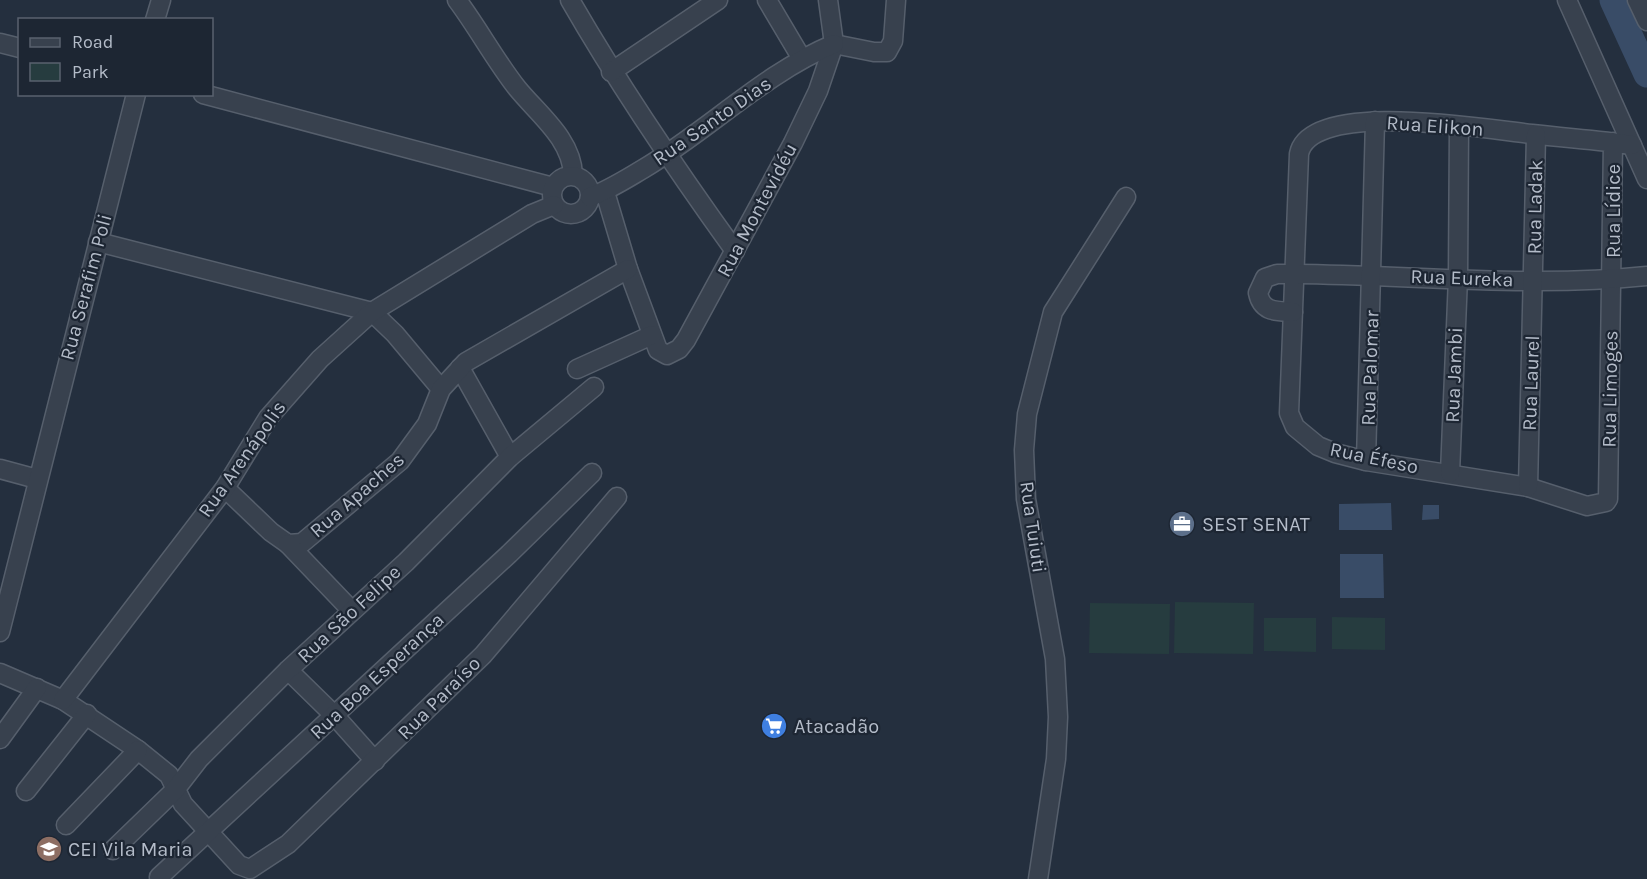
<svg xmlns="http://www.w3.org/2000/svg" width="1647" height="879" viewBox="0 0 1647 879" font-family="Karla,sans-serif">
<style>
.green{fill:#263c3f}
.water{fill:#394c67}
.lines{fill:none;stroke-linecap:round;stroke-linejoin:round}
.river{stroke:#394c67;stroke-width:27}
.minor-casing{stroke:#565f6c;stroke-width:21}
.minor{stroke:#38414e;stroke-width:18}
.labels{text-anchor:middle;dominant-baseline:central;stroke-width:4.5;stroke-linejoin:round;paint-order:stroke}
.street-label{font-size:20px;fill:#b4bcc9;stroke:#1d2633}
.poi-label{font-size:20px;fill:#b4bcc9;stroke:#1d2633;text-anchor:start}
</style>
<rect width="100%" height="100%" fill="#242f3e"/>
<!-- green -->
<g class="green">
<path d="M1175 602 1254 603 1253 654 1174 653Z"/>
<path d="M1090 603 1170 604 1169 654 1089 653Z"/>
<path d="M1332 617 1385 618V650L1332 649Z"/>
<path d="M1264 618H1316V652L1264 651Z"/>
</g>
<!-- water -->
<g class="water">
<path d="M1391 503 1392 530H1339V504Z"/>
<path d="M1423 505H1439V519L1422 520Z"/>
<path d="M1340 554H1383L1384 598H1340Z"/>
</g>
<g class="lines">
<!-- river -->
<path class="river" d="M1613 0 1647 74"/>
<!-- minor casing -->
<g class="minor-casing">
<g id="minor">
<path d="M457 0C478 28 495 60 517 88 538 114 572 139 573 175"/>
<path d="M570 0C620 87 676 169 735 251"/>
<path d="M767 0 802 59"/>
<path d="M1567 0 1647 179"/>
<path d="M1637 0 1647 21"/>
<path d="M155 20 161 0"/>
<path d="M0 43 20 48"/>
<path d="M834 44 874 52H887L893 41 896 0"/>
<path d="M611 72 718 0"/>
<path d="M203 94 553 187"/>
<path d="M1613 142 1608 499 1606 502 1587 506 1528 487 1366 461 1335 453 1318 446 1295 427 1289 413 1299 154C1310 98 1491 130 1532 134 1565 138 1598 140 1632 145"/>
<circle cx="571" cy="195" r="19"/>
<path d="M605 192 628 269 658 350 667 355 679 349 686 340 793 143 818 91 834 44 828 0"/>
<path d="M590 197C609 190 626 179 643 169 708 131 764 73 834 44"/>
<path d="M98 242 372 312 395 334 441 389"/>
<path d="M1293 312C1277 311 1262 313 1258 293L1265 278 1277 274H1296C1411 275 1533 288 1647 276"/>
<path d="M460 368 510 457"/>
<path d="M577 369 652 335"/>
<path d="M1366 461 1375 121"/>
<path d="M0 469 37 479"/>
<path d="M1450 473 1458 277 1459 126"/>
<path d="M1528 487 1536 135"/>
<path d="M225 488 271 532 288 544 302 543 400 461 427 424 441 389 466 362 628 269"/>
<path d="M288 544 352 611"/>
<path d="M0 632 136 94"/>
<path d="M288 670 334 715 375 761"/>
<path d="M0 673 63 700 138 750 169 775 183 804 239 865 250 869 288 844 483 655 617 497"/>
<path d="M63 700 225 488 268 418 320 359 372 312 532 214 554 205"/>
<path d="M0 739 37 688"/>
<path d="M26 791 87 714"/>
<path d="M66 825 138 750"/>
<path d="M113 850 175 790 199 759 288 670 406 562 510 457 594 387"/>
<path d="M159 877 509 554 592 473"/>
<path d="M1038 879 1056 759 1058 717 1055 659 1026 499 1024 450 1027 414 1053 312 1126 197"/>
</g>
</g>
<!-- minor -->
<use href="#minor" class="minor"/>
</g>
<!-- icons -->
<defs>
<g id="office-disc" transform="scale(1.35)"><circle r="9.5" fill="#5c6f8a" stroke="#1d2633"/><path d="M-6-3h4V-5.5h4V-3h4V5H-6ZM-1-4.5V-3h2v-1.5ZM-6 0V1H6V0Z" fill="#fff"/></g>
<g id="supermarket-disc" transform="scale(1.35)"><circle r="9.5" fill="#3f7fe0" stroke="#1d2633"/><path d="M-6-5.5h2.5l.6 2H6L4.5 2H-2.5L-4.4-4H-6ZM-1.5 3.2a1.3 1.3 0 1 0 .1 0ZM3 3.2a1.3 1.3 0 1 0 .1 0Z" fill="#fff"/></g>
<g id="school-disc" transform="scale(1.35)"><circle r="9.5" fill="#8d6e63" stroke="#1d2633"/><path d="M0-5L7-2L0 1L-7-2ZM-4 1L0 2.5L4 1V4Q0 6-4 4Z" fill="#fff"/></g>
</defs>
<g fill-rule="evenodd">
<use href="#office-disc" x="1182" y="524"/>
<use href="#supermarket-disc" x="774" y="726"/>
<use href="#school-disc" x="49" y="849"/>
</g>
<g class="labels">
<!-- street labels -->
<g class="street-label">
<text transform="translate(712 121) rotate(-35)">Rua Santo Dias</text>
<text transform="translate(1435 126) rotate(4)">Rua Elikon</text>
<text transform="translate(1535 207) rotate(-89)">Rua Ladak</text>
<text transform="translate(757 210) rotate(-62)">Rua Montevidéu</text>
<text transform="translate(1613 211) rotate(-90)">Rua Lídice</text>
<text transform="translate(1462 278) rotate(2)">Rua Eureka</text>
<text transform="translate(86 287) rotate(-75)">Rua Serafim Poli</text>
<text transform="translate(1370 368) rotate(-88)">Rua Palomar</text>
<text transform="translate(1454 375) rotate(-88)">Rua Jambi</text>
<text transform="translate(1531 383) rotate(-88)">Rua Laurel</text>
<text transform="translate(1610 389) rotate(-89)">Rua Limoges</text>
<text transform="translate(1374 458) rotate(12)">Rua Éfeso</text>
<text transform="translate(242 459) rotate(-55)">Rua Arenápolis</text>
<text transform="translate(357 495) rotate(-41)">Rua Apaches</text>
<text transform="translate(1033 527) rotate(82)">Rua Tuiuti</text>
<text transform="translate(349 614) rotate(-43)">Rua São Felipe</text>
<text transform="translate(377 676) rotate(-43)">Rua Boa Esperança</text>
<text transform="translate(439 698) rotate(-45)">Rua Paraíso</text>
</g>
<!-- poi labels -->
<g class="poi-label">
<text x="1202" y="524">SEST SENAT</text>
<text x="794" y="726">Atacadão</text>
<text x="68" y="849">CEI Vila Maria</text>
</g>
</g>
<!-- legend -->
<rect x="18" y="18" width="195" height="78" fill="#1d2633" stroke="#59626f" stroke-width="1.5"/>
<rect x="30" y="38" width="30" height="9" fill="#38414e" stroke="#59626f" stroke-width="1.5"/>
<text x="72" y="48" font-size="18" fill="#b4bcc9">Road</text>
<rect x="30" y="63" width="30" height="18" fill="#263c3f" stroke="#59626f" stroke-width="1.5"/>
<text x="72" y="78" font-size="18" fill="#b4bcc9">Park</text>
</svg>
